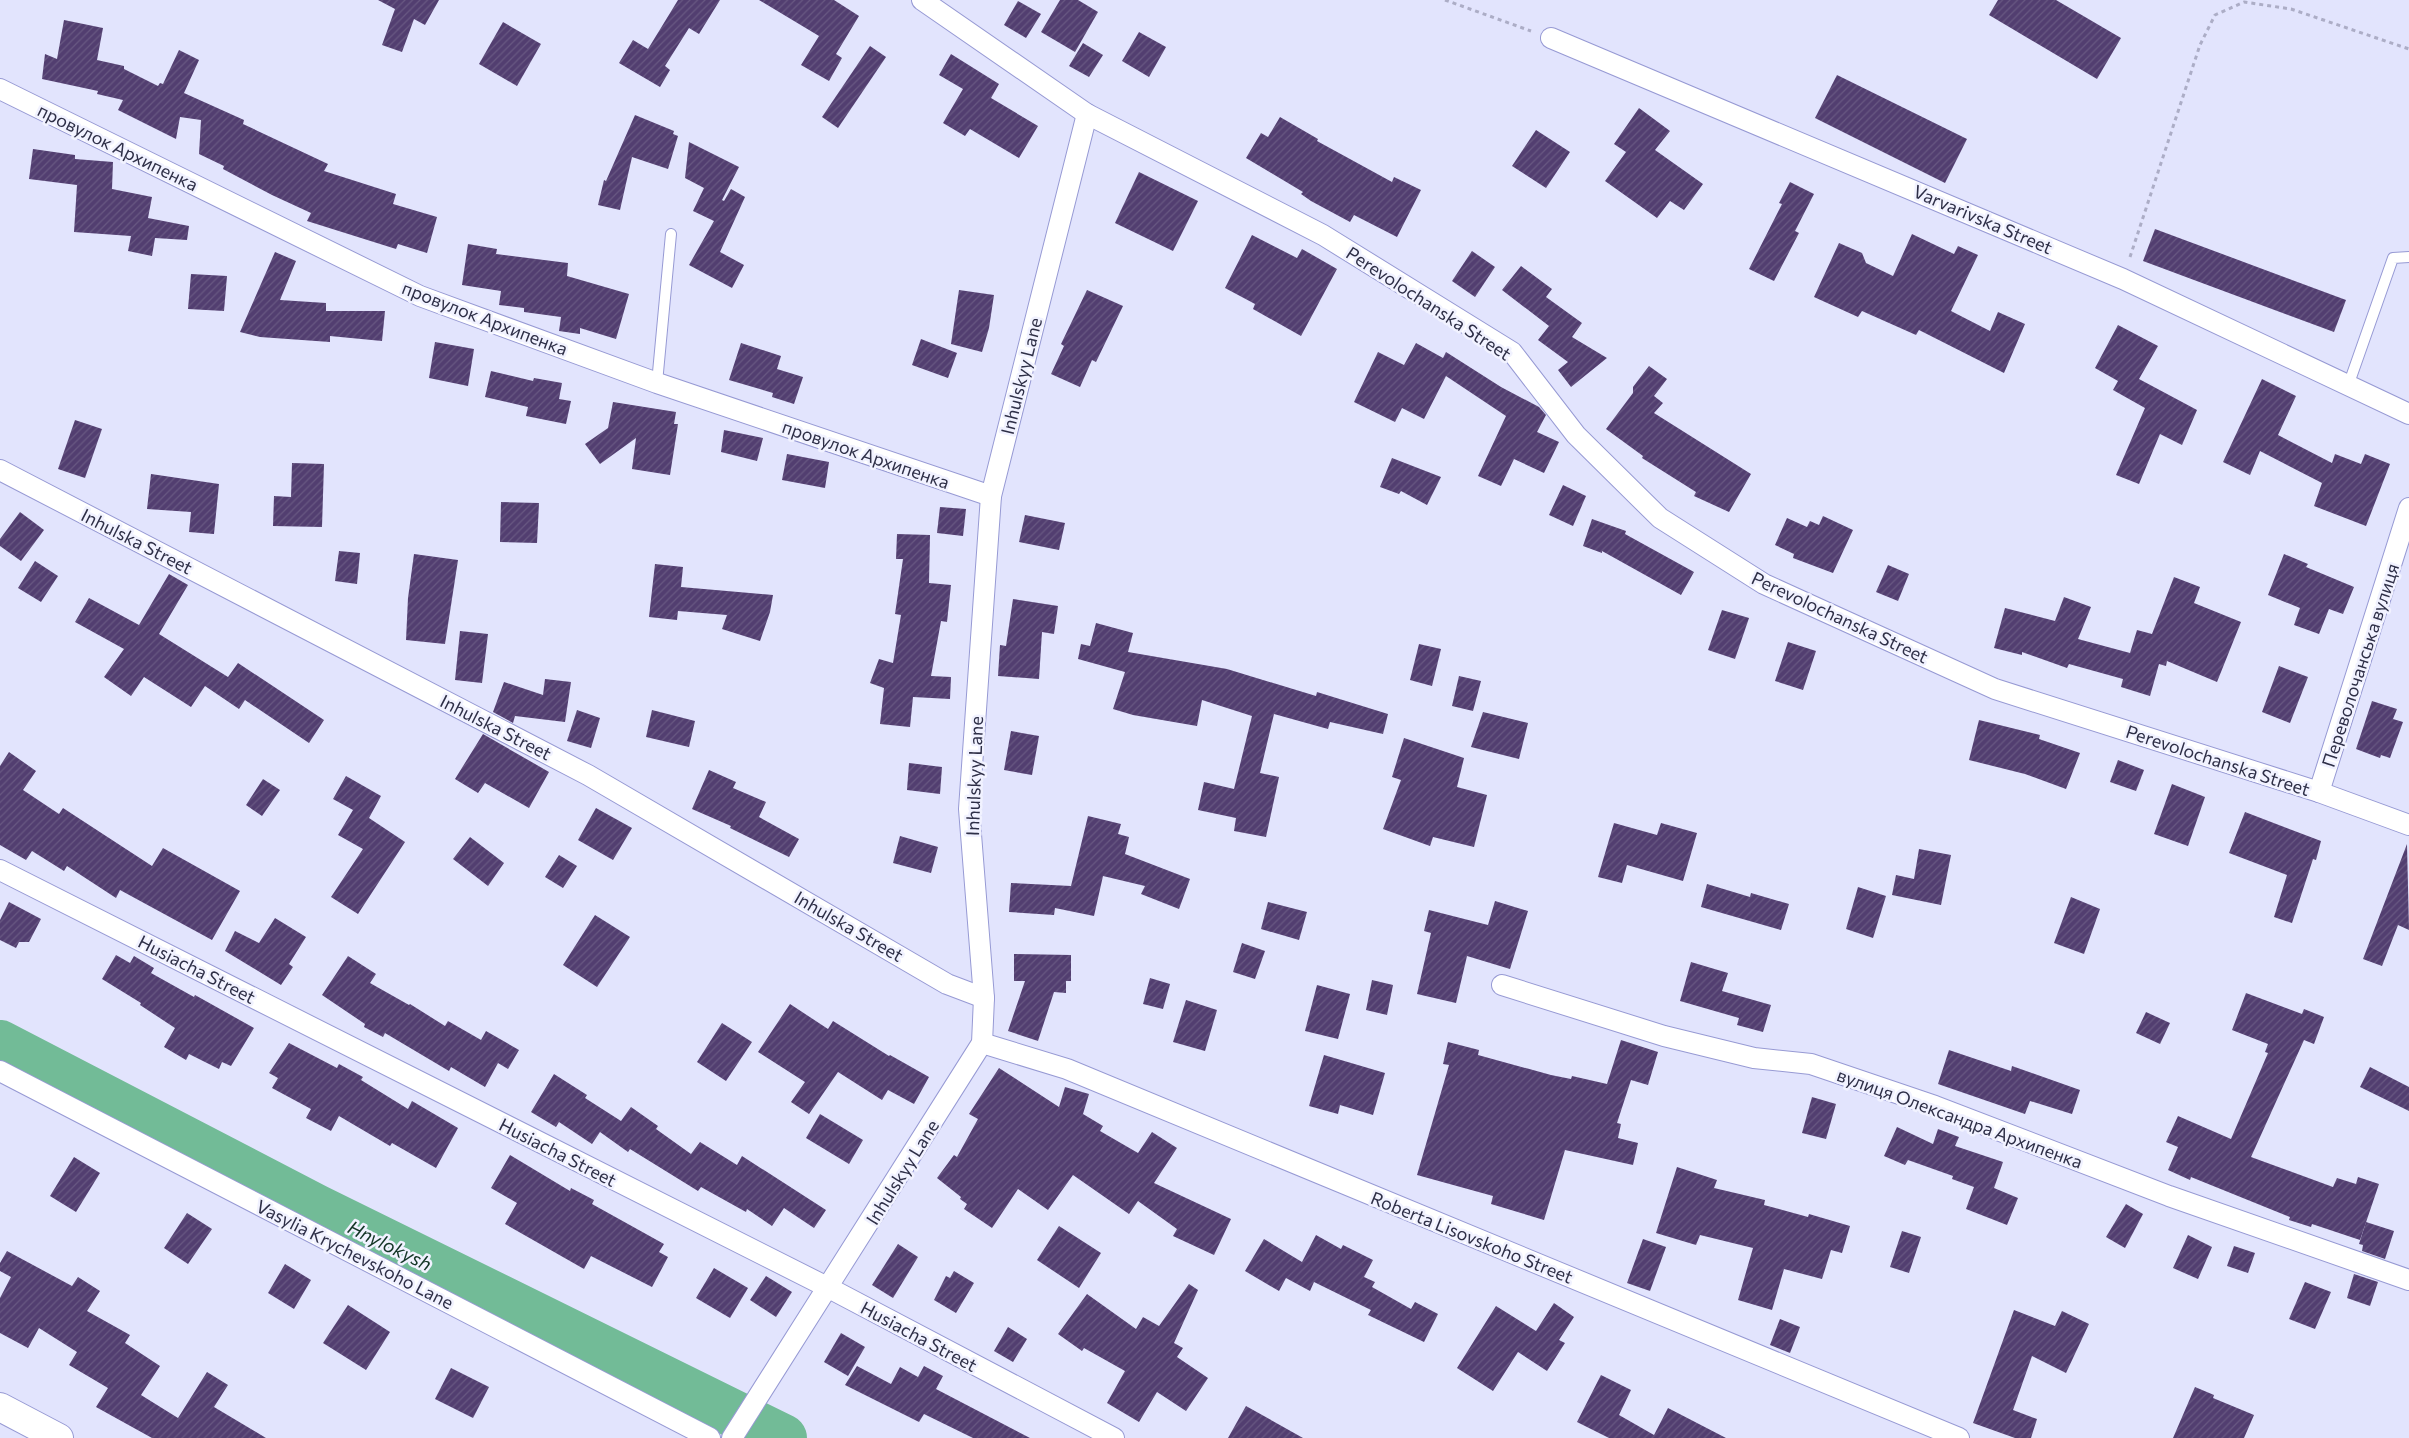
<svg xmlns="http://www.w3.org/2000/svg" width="2409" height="1438" viewBox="0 0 2409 1438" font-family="Commissioner,sans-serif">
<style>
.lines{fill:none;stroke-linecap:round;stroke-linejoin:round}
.river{stroke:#72bb97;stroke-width:48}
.building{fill:url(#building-hatch)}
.service-casing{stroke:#979ad4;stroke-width:12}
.minor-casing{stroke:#979ad4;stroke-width:22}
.secondary-casing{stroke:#979ad4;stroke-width:30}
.path{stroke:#acadc6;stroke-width:3;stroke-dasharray:4 4;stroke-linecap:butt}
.service{stroke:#fff;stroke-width:10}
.minor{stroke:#fff;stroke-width:20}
.secondary{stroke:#fff;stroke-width:28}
.labels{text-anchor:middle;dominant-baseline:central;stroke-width:5;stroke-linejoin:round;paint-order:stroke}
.street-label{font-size:18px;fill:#2e2f47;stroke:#f1f2ff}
.water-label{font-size:19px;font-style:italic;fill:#133526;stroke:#f1f2ff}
</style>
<defs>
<pattern id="building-hatch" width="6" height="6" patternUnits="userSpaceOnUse" patternTransform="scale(1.25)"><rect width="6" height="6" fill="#523e70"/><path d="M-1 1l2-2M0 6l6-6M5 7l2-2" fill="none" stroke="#685882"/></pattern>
</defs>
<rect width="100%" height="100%" fill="#e2e4fd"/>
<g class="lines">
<!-- river -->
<path class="river" d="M0 1044 316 1208 783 1438"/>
</g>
<!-- building -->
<g class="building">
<path d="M378 0H439L425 25 414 19 402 52 382 45 395 9Z"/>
<path d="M678 0H720L699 34 689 28 665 66 670 70 660 87 619 63 633 40 648 49Z"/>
<path d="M759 0H834L859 16 836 54 842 58 829 81 801 65 819 36Z"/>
<path d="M1060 0H1078L1098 12 1075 52 1041 32Z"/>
<path d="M1998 0H2056L2121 38 2097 79 1989 15Z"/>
<path d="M1018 1 1041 14 1026 38 1004 25Z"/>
<path d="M64 20 103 28 97 60 124 66V69L158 86 160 83 163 84 179 50 199 60 184 93 244 120 243 124 328 164 324 171 396 194 393 204 437 217 427 253 398 244 396 249 307 221 311 213 272 195 223 169 224 166 199 154 201 120 180 117 176 139 118 110 123 100 97 94 98 91 42 79 45 54 57 59Z"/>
<path d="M503 22 541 44 517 86 479 64Z"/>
<path d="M1139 32 1166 47 1149 77 1122 61Z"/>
<path d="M1083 43 1103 55 1089 77 1069 66Z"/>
<path d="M870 46 886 57 838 128 822 117Z"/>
<path d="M951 54 999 84 991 98 1038 126 1019 158 970 129 965 136 943 123 963 89 939 75Z"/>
<path d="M1837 75 1967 139 1945 183 1815 118Z"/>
<path d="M1639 108 1670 131 1655 150 1703 184 1684 210 1670 201 1657 218 1605 181 1626 152 1614 144Z"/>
<path d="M635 115 674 131 673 134 678 136 668 169 632 157 620 210 598 205 604 180 606 181Z"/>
<path d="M1280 117 1318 139 1317 141 1392 182 1394 177 1421 190 1397 237 1354 215 1350 222 1311 201 1301 194 1303 192 1246 158 1261 133 1268 137Z"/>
<path d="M1536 130 1570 152 1546 188 1512 166Z"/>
<path d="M689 142 739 167 722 200 724 201 731 189 745 197 720 252 744 265 732 288 689 265 714 221 693 211 704 188 685 178Z"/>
<path d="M33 149 75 155V159L113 162 112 189 152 197 148 218 189 226 187 240 155 238 152 256 128 251 131 236 74 232 77 185 29 179Z"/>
<path d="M1139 172 1198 201 1173 251 1115 223Z"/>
<path d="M1790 182 1814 194 1795 231 1799 233 1774 281 1749 269 1782 204 1779 203Z"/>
<path d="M2155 229 2346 300 2334 332 2143 261Z"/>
<path d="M1912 234 1954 254 1958 246 1978 255 1951 311 1990 331 1998 312 2025 324 2004 373 1919 330 1916 335 1862 311 1858 317 1814 297 1839 243 1862 253 1866 263 1893 276Z"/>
<path d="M1252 235 1297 258 1302 249 1337 269 1301 336 1253 309 1255 304 1225 288Z"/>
<path d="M468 244 497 249 496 254 568 263 567 276 629 294 616 339 580 328V334L559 331 561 317 524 312V308L499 305 501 291 462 285Z"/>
<path d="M1472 251 1495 267 1475 297 1452 281Z"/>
<path d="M275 252 296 261 280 300 326 303V311H385L382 341 330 336V342L260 337 240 332Z"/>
<path d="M1521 266 1552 289 1546 297 1582 323 1572 337 1607 358 1571 387 1558 370 1568 362 1538 340 1549 326 1502 290Z"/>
<path d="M191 274 227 276 224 311 188 309Z"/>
<path d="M959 290 994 295 989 328 982 352 951 344Z"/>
<path d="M1087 290 1123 306 1096 362 1092 360 1080 387 1051 374 1064 346 1061 344Z"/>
<path d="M2118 325 2158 346 2139 379 2197 410 2182 445 2160 434 2139 484 2116 475 2145 408 2113 390 2118 381 2095 368Z"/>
<path d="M921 339 957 353 948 378 912 365Z"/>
<path d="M435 342 474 349 468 386 429 378Z"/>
<path d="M741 343 781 356 777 369 803 377 794 404 772 397 773 393 729 380Z"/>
<path d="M1416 343 1443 358 1446 352 1501 387 1539 407 1546 415 1537 432 1559 442 1544 473 1514 459 1501 486 1478 476 1506 416 1446 376 1424 419 1402 408 1395 422 1354 402 1378 352 1404 365Z"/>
<path d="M1649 366 1667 379 1654 396 1663 403 1654 413 1751 474 1729 512 1694 496 1696 492 1642 458 1643 456 1606 429 1633 393V387Z"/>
<path d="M491 371 533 381 534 378 562 383 559 399 571 401 566 424 526 416 528 407 485 397Z"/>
<path d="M2262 379 2296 396 2278 435 2332 463 2335 454 2361 464 2365 454 2390 464 2366 526 2314 506 2322 483 2260 451 2250 475 2223 462Z"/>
<path d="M613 402 676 412 674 424H678L670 475 632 469 636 438 600 464 585 444 608 428Z"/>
<path d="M75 420 102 429 85 478 58 469Z"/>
<path d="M724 430 763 438 757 461 721 452Z"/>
<path d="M787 454 829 462 825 488 782 480Z"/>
<path d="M1392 458 1441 477 1427 505 1401 491 1399 494 1380 487Z"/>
<path d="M292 463 324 464 322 527 273 526 274 496 291 497Z"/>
<path d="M151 474 219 484 214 534 189 532 191 512 147 509Z"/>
<path d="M1563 485 1586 496 1573 526 1549 515Z"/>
<path d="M501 502 539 503 537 543 500 542Z"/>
<path d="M940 507 966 509 963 536 937 533Z"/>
<path d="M20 512 44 530 21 561 0 546V539Z"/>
<path d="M1025 515 1065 523 1059 550 1019 542Z"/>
<path d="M1823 516 1853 530 1833 573 1793 558 1794 554 1775 545 1787 518 1807 527 1810 521 1819 525Z"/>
<path d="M1592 519 1626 531 1625 534 1694 572 1681 595 1602 551V553L1583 546Z"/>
<path d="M897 534 930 535 929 583 951 585 947 622 941 621 931 676 951 677 950 699 913 697 910 727 880 724 884 688 870 683 879 659 893 663 901 615 895 614 903 559H896Z"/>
<path d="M339 551 360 553 357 584 335 581Z"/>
<path d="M414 554 458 560 445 644 406 640 408 598Z"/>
<path d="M2284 554 2308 564 2306 567 2354 587 2343 614 2329 609 2319 634 2294 625 2300 608 2268 595Z"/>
<path d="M35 561 58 576 41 602 18 588Z"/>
<path d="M655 564 683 567 681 587 773 595 770 612 760 641 722 629 727 615 678 611 677 620 649 617Z"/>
<path d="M1888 565 1909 574 1898 601 1876 592Z"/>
<path d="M169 574 188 585 159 634 228 677 238 663 324 720 309 743 245 700 239 709 205 686 191 707 144 677 131 696 104 677 124 649 75 622 89 598 139 625Z"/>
<path d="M2174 577 2200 587 2194 603 2241 622 2217 682 2167 661 2166 666 2159 664 2150 696 2121 687 2123 679 2069 664 2067 668 2022 652V655L1994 648 2005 608 2055 621 2064 597 2091 607 2078 639 2130 653 2137 630 2152 634Z"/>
<path d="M1013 599 1058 606 1054 634 1042 632 1039 679 998 676 1000 645 1006 646Z"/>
<path d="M1722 610 1749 618 1735 659 1708 650Z"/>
<path d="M1096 623 1133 633 1128 652 1227 669 1316 696 1317 692 1388 714 1383 734 1330 722 1328 729 1274 714 1260 773 1279 777 1266 837 1234 831 1236 818 1198 810 1204 782 1234 789 1252 716 1202 700 1197 726 1133 715 1113 709 1125 672 1078 659 1081 644 1090 646Z"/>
<path d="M460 631 488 634 482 683 455 680Z"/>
<path d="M1788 642 1816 651 1803 690 1775 681Z"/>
<path d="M1419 644 1441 649 1432 686 1410 680Z"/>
<path d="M2279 666 2308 677 2290 723 2262 712Z"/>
<path d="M1459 676 1481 681 1473 711 1452 706Z"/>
<path d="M545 679 571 682 565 722 515 716 513 723 493 712 504 682 543 695Z"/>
<path d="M2372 701 2397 709 2393 719 2403 722 2390 758 2381 755 2380 758 2356 749Z"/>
<path d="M577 710 600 718 591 748 567 741Z"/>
<path d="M652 710 695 721 689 747 646 737Z"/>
<path d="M1483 712 1528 723 1519 759 1471 747Z"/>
<path d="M1979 720 2040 735 2039 739 2080 753 2066 789 2025 774 1969 760Z"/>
<path d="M1011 731 1039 736 1032 775 1004 770Z"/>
<path d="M483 734 549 772 529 808 485 783 478 793 455 779Z"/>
<path d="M1404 738 1464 758 1457 787 1487 795 1474 847 1433 837 1430 846 1383 829 1401 780 1392 777Z"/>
<path d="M9 752 36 771 23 790 59 814 63 808 152 866 163 848 240 891 212 940 120 890 116 898 67 866 64 871 32 851 26 860 0 845V766Z"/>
<path d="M2118 760 2144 770 2136 791 2110 782Z"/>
<path d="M909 763 942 767 940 794 907 790Z"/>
<path d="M709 770 736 782 733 788 766 802 759 817 799 839 789 857 730 828 731 826 692 809Z"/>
<path d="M346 776 381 796 369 818 405 842 358 914 331 897 363 849 338 835 353 810 333 799Z"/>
<path d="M263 779 280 790 262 816 246 805Z"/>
<path d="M2172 784 2205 797 2188 846 2154 834Z"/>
<path d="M596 808 632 828 613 860 578 840Z"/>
<path d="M2245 812 2321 841 2316 860 2313 859 2292 923 2274 917 2287 875 2229 853Z"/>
<path d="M1088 816 1121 824 1118 834 1129 837 1125 854 1190 879 1179 909 1141 894 1145 886 1103 876 1094 916 1055 908 1054 915 1009 912 1011 883 1071 886Z"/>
<path d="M1614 823 1657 835 1661 823 1697 833 1683 881 1627 865 1622 883 1598 877Z"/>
<path d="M900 836 938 847 931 873 893 863Z"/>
<path d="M470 837 504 863 488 886 453 859Z"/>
<path d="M2407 844 2409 930 2398 925 2382 966 2363 959Z"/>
<path d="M1919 849 1951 855 1941 905 1892 895 1896 875 1914 879Z"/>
<path d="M559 855 577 866 563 888 545 877Z"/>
<path d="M1707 884 1750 897 1751 893 1789 904 1781 930 1701 907Z"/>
<path d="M1858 887 1886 896 1873 938 1846 929Z"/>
<path d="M2071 897 2100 909 2084 954 2054 943Z"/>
<path d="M1495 901 1528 911 1510 969 1467 956 1456 1003 1417 994 1431 933 1424 931 1429 910 1488 925Z"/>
<path d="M9 902 41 919 29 942H19L16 948 0 940V920Z"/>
<path d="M1268 902 1307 912 1299 940 1261 929Z"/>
<path d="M595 915 630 937 597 987 563 965Z"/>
<path d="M275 918 306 937 289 964 293 967 281 985 225 951 235 931 259 943Z"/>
<path d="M1242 943 1265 951 1255 979 1233 972Z"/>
<path d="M1014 954 1071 955V981H1066V993L1054 992 1038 1041 1008 1031 1025 981H1014Z"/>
<path d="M116 955 130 963 134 956 154 968 151 973 194 997 195 995 254 1028 231 1066 222 1062 219 1069 189 1054 186 1060 164 1047 175 1028 140 1005 141 1003 102 979Z"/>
<path d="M348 956 376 974 370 983 409 1005 410 1004 445 1026 448 1021 481 1040 486 1031 519 1050 508 1069 498 1063 485 1087 451 1067 449 1071 385 1033 383 1037 364 1027 365 1024 322 995Z"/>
<path d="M1691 962 1728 973 1722 991 1771 1005 1763 1032 1737 1025 1739 1018 1680 1001Z"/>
<path d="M1150 978 1170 984 1163 1009 1143 1004Z"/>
<path d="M1372 980 1393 985 1387 1015 1366 1010Z"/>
<path d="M1317 985 1350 994 1338 1039 1305 1031Z"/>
<path d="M2246 993 2302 1014 2304 1009 2324 1017 2314 1044 2304 1040 2251 1157 2333 1187 2337 1178 2356 1184 2358 1177 2379 1184 2360 1240 2312 1224 2311 1227 2289 1220 2290 1217 2191 1177 2190 1180 2168 1170 2178 1147 2166 1142 2178 1116 2231 1139 2268 1053 2265 1052 2268 1044 2232 1030Z"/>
<path d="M1186 1000 1217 1010 1205 1051 1173 1042Z"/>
<path d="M790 1004 828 1029 833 1021 889 1056 890 1055 929 1077 914 1104 888 1090 882 1100 838 1072 809 1114 791 1102 805 1082 758 1052Z"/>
<path d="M2146 1012 2170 1023 2160 1044 2136 1033Z"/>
<path d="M722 1023 752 1042 726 1081 697 1062Z"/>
<path d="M1621 1040 1658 1052 1648 1085 1631 1080 1617 1123 1621 1124 1618 1138 1638 1143 1633 1165 1565 1150 1544 1220 1491 1204 1493 1196 1417 1175 1449 1065 1443 1064 1448 1042 1479 1050 1478 1055 1551 1075 1571 1079 1572 1076 1607 1084Z"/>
<path d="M289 1043 337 1068 339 1064 363 1077 361 1080 408 1109 412 1101 458 1128 436 1168 392 1143 390 1146 339 1116 331 1131 306 1118 311 1109 272 1088 278 1078 269 1073Z"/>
<path d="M1949 1050 2011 1071 2012 1066 2080 1090 2072 1114 2030 1101 2025 1114 1938 1084Z"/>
<path d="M1324 1055 1385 1073 1373 1115 1340 1105 1338 1114 1309 1106Z"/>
<path d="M2370 1067 2409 1087V1111L2360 1087Z"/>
<path d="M999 1068 1059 1107 1065 1087 1089 1094 1083 1114 1103 1126 1100 1131 1138 1153 1152 1132 1177 1148 1154 1183 1231 1219 1214 1255 1173 1236 1177 1229 1138 1201 1129 1214 1073 1175 1048 1210 1018 1189 992 1228 964 1209 967 1204 960 1199 961 1197 937 1178 954 1155 957 1157 978 1119 969 1114Z"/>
<path d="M554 1074 587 1095 585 1098 621 1121 631 1107 658 1126 656 1129 691 1154 700 1142 737 1165 742 1156 826 1210 814 1228 784 1208 772 1226 747 1209 746 1212 701 1187 698 1191 630 1149 628 1152 600 1132 592 1144 559 1122 556 1127 531 1112Z"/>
<path d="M1812 1097 1836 1104 1826 1139 1802 1133Z"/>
<path d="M820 1114 863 1140 849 1164 806 1138Z"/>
<path d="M1897 1127 1933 1144 1938 1129 1959 1137 1955 1146 2003 1162 1994 1188 2018 1198 2007 1225 1966 1209 1974 1187 1952 1179 1953 1176 1908 1160 1905 1165 1884 1156Z"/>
<path d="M510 1155 570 1191 571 1188 594 1200 592 1204 664 1244 659 1252 668 1257 652 1287 591 1256 584 1269 505 1224 517 1203 491 1188Z"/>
<path d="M74 1157 100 1173 76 1212 50 1196Z"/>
<path d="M1677 1167 1717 1180 1714 1188 1765 1200 1764 1205 1808 1217 1809 1214 1850 1226 1842 1253 1831 1250 1822 1279 1784 1269 1772 1310 1738 1300 1753 1248 1700 1235 1696 1245 1656 1233Z"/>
<path d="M2126 1204 2143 1214 2125 1248 2106 1237Z"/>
<path d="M187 1213 212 1229 188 1264 164 1248Z"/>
<path d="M2366 1222 2394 1231 2385 1259 2362 1251 2363 1245 2359 1244Z"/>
<path d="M1059 1226 1101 1253 1079 1288 1037 1260Z"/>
<path d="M1902 1231 1921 1237 1909 1273 1890 1267Z"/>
<path d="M1316 1235 1341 1249 1343 1245 1373 1260 1364 1277 1375 1282 1372 1287 1411 1309 1415 1302 1438 1314 1424 1342 1368 1315 1371 1310 1314 1282 1310 1291 1286 1278 1279 1291 1245 1271 1264 1239 1302 1262Z"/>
<path d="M2188 1235 2212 1247 2198 1279 2173 1268Z"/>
<path d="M1643 1239 1666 1247 1650 1291 1627 1283Z"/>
<path d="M898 1244 918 1257 893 1298 872 1285Z"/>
<path d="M2234 1246 2255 1253 2248 1273 2227 1266Z"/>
<path d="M7 1251 72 1286 78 1277 100 1291 87 1311 130 1335 125 1343 160 1366 141 1395 178 1418 207 1372 228 1385 214 1407 266 1438H152L96 1407 108 1388 69 1365 77 1352 39 1328 28 1348 0 1333V1298L11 1277 0 1271V1263Z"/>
<path d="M285 1264 311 1280 294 1309 268 1293Z"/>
<path d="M714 1268 748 1288 730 1318 696 1298Z"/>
<path d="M954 1271 974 1283 956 1313 934 1300 946 1276 950 1278Z"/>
<path d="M2354 1274 2378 1282 2370 1306 2347 1298Z"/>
<path d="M766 1276 792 1292 776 1317 750 1300Z"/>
<path d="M2305 1282 2331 1292 2315 1329 2289 1319Z"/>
<path d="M1189 1284 1198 1290 1174 1343 1183 1348 1177 1357 1208 1378 1186 1411 1157 1392 1139 1422 1107 1403 1125 1371 1084 1348 1082 1351 1058 1334 1087 1294 1136 1329 1143 1317 1159 1326Z"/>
<path d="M1554 1303 1574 1317 1559 1340 1565 1343 1547 1371 1518 1352 1493 1391 1457 1368 1496 1306 1536 1331Z"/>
<path d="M348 1305 390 1332 366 1370 323 1343Z"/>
<path d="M2014 1310 2055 1326 2062 1311 2089 1324 2066 1373 2032 1356 2013 1410 2037 1419 2031 1438H2015L1973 1423Z"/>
<path d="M1780 1319 1800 1327 1790 1353 1770 1345Z"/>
<path d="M1008 1327 1027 1339 1013 1362 994 1351Z"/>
<path d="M841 1333 865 1347 848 1376 824 1362Z"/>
<path d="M857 1366 891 1384 900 1367 918 1377 924 1366 943 1376 936 1389 1030 1438H973L924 1414 919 1422 845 1385Z"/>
<path d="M451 1368 489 1387 473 1418 435 1399Z"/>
<path d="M1601 1375 1631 1390 1619 1415 1654 1435 1668 1408 1726 1438H1609L1577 1422Z"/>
<path d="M2195 1387 2214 1395 2213 1398 2254 1415 2244 1438H2173Z"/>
<path d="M1246 1406 1303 1438H1228Z"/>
</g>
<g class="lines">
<!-- service casing -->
<g class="service-casing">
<g id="service">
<path d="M657 383 671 234"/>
<path d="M2348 386 2393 258 2409 257"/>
</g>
</g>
<!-- minor casing -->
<g class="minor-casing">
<g id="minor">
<path d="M922 0 1087 114 1323 235 1512 352 1576 435 1660 518 1764 584 1995 689 2319 792 2409 825"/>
<path d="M1551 38 2123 279 2409 414"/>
<path d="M0 89 420 296 657 383 991 496"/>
<path d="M0 470 588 775 947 984 984 998"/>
<path d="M2319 792 2409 508"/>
<path d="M0 870 829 1288 1114 1438"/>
<path d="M1502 985 1664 1036 1754 1058 1811 1064 1935 1106 2169 1196 2409 1280"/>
<path d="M982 1043 1067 1069 1959 1438"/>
<path d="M0 1071 710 1438"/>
<path d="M732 1438 982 1043 984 998 969 809 991 496 1087 114"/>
</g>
</g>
<!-- secondary casing -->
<g class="secondary-casing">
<path id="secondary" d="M0 1407 59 1438"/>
</g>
<!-- path -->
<g class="path">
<path d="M1445 0 1531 31"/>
<path d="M2130 257 2200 45 2215 15 2244 2 2291 9 2409 49"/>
</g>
<!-- service -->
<use href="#service" class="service"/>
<!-- minor -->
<use href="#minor" class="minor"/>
<!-- secondary -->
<use href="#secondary" class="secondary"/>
</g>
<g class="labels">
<!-- street labels -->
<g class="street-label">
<text transform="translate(118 147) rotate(26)">провулок Архипенка</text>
<text transform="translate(1983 219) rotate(23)">Varvarivska Street</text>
<text transform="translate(1429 303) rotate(33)">Perevolochanska Street</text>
<text transform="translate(485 318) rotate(21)">провулок Архипенка</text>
<text transform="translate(1021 376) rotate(-76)">Inhulskyy Lane</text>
<text transform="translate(866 454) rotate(19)">провулок Архипенка</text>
<text transform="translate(137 541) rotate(27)">Inhulska Street</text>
<text transform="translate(1840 617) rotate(25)">Perevolochanska Street</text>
<text transform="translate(2360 665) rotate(-72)">Переволочанська вулиця</text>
<text transform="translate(496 727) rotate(27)">Inhulska Street</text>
<text transform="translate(2218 760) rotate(18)">Perevolochanska Street</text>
<text transform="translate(974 776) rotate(-88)">Inhulskyy Lane</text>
<text transform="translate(849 926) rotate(30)">Inhulska Street</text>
<text transform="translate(197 969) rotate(27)">Husiacha Street</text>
<text transform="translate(1960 1118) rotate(20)">вулиця Олександра Архипенка</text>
<text transform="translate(558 1152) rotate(27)">Husiacha Street</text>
<text transform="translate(902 1172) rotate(-58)">Inhulskyy Lane</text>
<text transform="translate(1472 1237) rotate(22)">Roberta Lisovskoho Street</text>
<text transform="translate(355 1254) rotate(27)">Vasylia Krychevskoho Lane</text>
<text transform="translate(919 1336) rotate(28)">Husiacha Street</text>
</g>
<!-- water labels -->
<g class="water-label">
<text transform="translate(390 1245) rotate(26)">Hnylokysh</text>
</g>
</g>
</svg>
